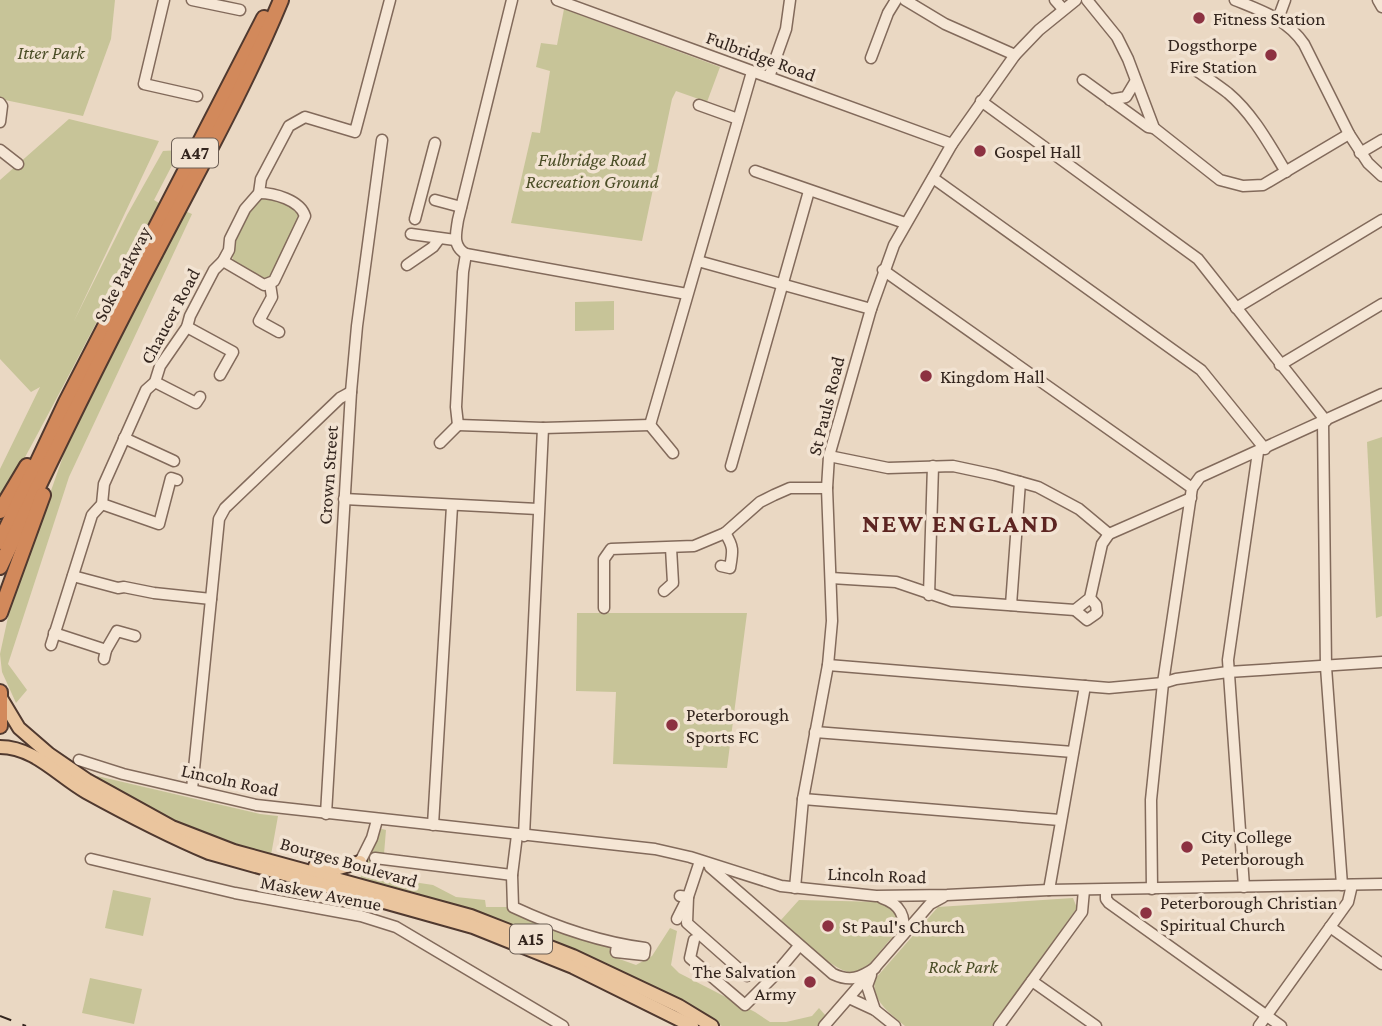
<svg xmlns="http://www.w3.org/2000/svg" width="1382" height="1026" viewBox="0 0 1382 1026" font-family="'Crimson Pro',serif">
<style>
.green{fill:#c7c498}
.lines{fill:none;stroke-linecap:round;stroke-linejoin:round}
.minor-casing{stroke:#826a5b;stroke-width:13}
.major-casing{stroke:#50392f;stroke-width:16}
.highway-casing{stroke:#50392f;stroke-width:18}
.minor{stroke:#f5e6d5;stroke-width:10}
.major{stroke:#eac59e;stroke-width:12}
.highway{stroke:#d2895b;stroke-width:14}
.rail{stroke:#33251e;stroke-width:2;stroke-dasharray:12 12;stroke-linecap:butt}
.poi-dot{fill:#8c3141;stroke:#f2e3d2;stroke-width:2.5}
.labels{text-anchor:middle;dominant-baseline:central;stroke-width:7;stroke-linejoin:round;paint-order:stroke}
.shield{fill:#f2e3d2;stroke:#6c5e54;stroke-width:2}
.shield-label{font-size:18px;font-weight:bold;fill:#33251e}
.poi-label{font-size:19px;fill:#33251e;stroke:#f2e3d2;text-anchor:start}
.park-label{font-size:19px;font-style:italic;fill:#4b4e27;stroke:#f2e3d2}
.street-label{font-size:19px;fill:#33251e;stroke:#f2e3d2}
.district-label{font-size:26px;font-weight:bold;letter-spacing:2px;fill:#5c2421;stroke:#f2e3d2}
</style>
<rect width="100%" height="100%" fill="#ead8c3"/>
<!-- green -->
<g class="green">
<path d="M0 0H115L111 39 83 116 0 99Z"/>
<path d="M564 9 720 67 707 102 676 91 672 99 642 241 511 223 532 132 540 133 550 71 536 67 541 43 557 45Z"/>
<path d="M69 119 159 141 74 321 127 215 163 151 180 150 154 200 159 203C106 303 55 404 0 503V469L40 387 31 392 0 359V180Z"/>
<path d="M266 196 299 209 302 215 272 276 266 281 233 264C230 240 241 206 266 196Z"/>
<path d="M185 211 192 214 69 477 8 664 27 690 16 703 2 672 0 654 10 608 67 445Z"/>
<path d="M614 301V330L575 331V302Z"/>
<path d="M1382 437V616L1376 618 1367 442Z"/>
<path d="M577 613H747L727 768 613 764 616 692 576 691Z"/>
<path d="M97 776 260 814 278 816 271 855C208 841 152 812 95 780Z"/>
<path d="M378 828 386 830 384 854H376L374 869 400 874V880L433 885 456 897 485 900 486 907H508L514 913 558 932 614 949 611 956 636 965 652 956 670 928 677 931 671 965 679 973 755 1012 770 1022H786L812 1016 819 1008 826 1016 818 1026H722L360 880 365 859Z"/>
<path d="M113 890 151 898 143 936 105 928Z"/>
<path d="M1073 898 1077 908 992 1026H905C891 1014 870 1000 875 979L938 907Z"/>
<path d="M799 900 882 902 888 905 898 915V930L862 973C839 980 798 935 781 920Z"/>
<path d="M90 978 142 989 134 1024 82 1013Z"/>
</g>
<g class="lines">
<!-- minor casing -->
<g class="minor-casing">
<g id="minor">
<path d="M164 0 144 84 197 96"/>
<path d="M192 0 240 10"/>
<path d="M512 0 458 220C456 233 452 246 466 254L687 294"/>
<path d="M557 0 952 144"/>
<path d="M905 0 945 24 1015 55"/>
<path d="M1055 0 1063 9"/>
<path d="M1087 0 1117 37 1128 59 1154 128 1220 180 1243 186 1263 185 1349 134"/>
<path d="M1235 0C1262 11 1287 19 1304 44L1349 134 1368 163 1382 176"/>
<path d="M1378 0 1382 7"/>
<path d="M1278 19 1285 0"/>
<path d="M871 58 888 13 896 0"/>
<path d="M1197 71C1207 78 1218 85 1228 93 1253 114 1269 144 1286 172"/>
<path d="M769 77 786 29 790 0"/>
<path d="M1083 80 1148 127 1154 128"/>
<path d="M1110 100 1126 97 1135 82"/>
<path d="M981 101 1198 259 1326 421"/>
<path d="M0 103 2 106 0 122"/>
<path d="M699 105 738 119"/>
<path d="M0 150 18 164"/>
<path d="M1360 153 1382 140"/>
<path d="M755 171 905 223"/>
<path d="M933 178 1201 370 1265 449"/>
<path d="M435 200 461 207"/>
<path d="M415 219 435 143"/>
<path d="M411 234 455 240"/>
<path d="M223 261 264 285 274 281 305 216C300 200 274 193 259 193"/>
<path d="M698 261 871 309"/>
<path d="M407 265 433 247 439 239"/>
<path d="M883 270 1192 488 1163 683 1151 800 1152 889"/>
<path d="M270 284 272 297 259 321 279 332"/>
<path d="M1236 308 1382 220"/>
<path d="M187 327 233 352 220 375"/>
<path d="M1280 365 1382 304"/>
<path d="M155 382 196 403 200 397"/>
<path d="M1323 422 1326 667 1342 885"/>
<path d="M458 425 543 428 650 425"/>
<path d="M458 425 456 407 463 272 466 254"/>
<path d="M650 425 752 72"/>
<path d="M650 425 673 453"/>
<path d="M124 438 174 461"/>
<path d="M440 443 458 425"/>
<path d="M829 456 888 468 953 466 995 475 1038 487 1079 509 1109 534"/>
<path d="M731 466 809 191"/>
<path d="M1192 488 1200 477 1382 394"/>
<path d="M344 499 538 509"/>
<path d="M102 504 159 524 171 478 177 480"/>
<path d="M721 566 730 568C733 551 734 547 725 533"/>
<path d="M73 576 118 588 124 587 154 593 211 599"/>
<path d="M831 578 896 582 952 601 1075 610"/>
<path d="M664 591 673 583 671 548"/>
<path d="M929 595 933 466"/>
<path d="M1090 598 1096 605 1097 613 1087 620 1075 610 1090 598 1102 544 1109 534 1191 498"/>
<path d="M1011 605 1020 482"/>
<path d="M604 608V559L611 549 694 546 725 533 760 502 774 495 790 488H827"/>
<path d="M54 633 106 650 104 659"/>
<path d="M51 645 92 515 102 504 104 484 146 390 155 382 160 366 187 327 190 316 214 270 223 261 229 250 230 239 245 209 259 193 261 179 289 126 305 117 355 132 390 0"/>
<path d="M106 650 117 631 135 636"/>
<path d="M828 665 1109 688 1163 683 1176 679 1228 672 1382 662"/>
<path d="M815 732 1073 752"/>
<path d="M79 760 123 774 256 805 655 849 690 857 781 886 876 896 947 895 1049 890 1382 884"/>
<path d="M192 789 219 519 225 508 340 398 351 392"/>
<path d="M803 799 1060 820"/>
<path d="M326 814 351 392 357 326 382 140"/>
<path d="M433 825 452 506"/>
<path d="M517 835 512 875 513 907C556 927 598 942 645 948L644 955 616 952 617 944"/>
<path d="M524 836 543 428"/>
<path d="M375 858 512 875"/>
<path d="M91 859 235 893 361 916 396 927 563 1026"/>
<path d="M700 861 688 897 687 923 747 976"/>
<path d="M360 862 372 838 377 820"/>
<path d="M710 867 833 974C850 982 860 978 875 968"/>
<path d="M1244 887 1228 660 1258 452"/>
<path d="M795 888 803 799 828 665 832 621 827 488 829 456 871 309 894 245 952 144 1015 55 1039 30 1076 0"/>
<path d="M1049 890 1085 686"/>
<path d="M1106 890V899L1109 903 1281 1026"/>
<path d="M882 898C900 904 907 917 902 935"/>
<path d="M677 919 688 897 680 896"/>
<path d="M1330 927 1382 964"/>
<path d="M694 940 690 958 745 1005 772 978 799 946"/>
<path d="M871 975 867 986 875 1010"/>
<path d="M1032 981 1096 1026"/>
<path d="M849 998 875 1010 895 1026"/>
<path d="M824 1026 930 904 943 897"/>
<path d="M999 1026 1082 912 1084 890"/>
<path d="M1259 1026 1348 902 1352 885"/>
</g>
</g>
<!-- major casing -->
<g class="major-casing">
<g id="major">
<path d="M1 698 19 728 49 754 87 780 172 827 234 851 471 916 573 956 679 1006 712 1026"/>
<path d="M0 747C34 747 58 776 86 792 126 814 166 835 209 853L473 927 573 967 692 1026"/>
<path d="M315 866 339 868 360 862"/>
</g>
</g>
<!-- highway casing -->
<g class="highway-casing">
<g id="highway">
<path d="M0 511 27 466"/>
<path d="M0 542 66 402 264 18"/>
<path d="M0 567C50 461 101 356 156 252 199 169 245 87 281 0"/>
<path d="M0 613 43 495"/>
<path d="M0 692V726"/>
</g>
</g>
<!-- minor -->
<use href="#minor" class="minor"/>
<!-- major -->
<use href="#major" class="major"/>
<!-- highway -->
<use href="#highway" class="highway"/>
<!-- rail -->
<path class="rail" d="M0 1016 26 1026"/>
</g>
<!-- markers -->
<g class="poi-dot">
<circle cx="1199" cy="18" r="7"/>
<circle cx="1271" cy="55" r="7"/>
<circle cx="980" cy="151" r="7"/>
<circle cx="926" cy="376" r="7"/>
<circle cx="672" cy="725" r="7"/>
<circle cx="1187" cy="847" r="7"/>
<circle cx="1146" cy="913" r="7"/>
<circle cx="828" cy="926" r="7"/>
<circle cx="810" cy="982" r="7"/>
</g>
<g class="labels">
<!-- shield labels -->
<g class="shield">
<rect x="172" y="138.5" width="46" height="29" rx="5"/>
<rect x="510" y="924.5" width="42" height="29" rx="5"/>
</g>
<g class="shield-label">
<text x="195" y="153">A47</text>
<text x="531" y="939">A15</text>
</g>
<!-- poi labels -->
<g class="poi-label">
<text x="1213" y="18">Fitness Station</text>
<text x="1257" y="44" text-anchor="end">Dogsthorpe<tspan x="1257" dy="22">Fire Station</tspan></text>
<text x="994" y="151">Gospel Hall</text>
<text x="940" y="376">Kingdom Hall</text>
<text x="686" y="714">Peterborough<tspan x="686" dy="22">Sports FC</tspan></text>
<text x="1201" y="836">City College<tspan x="1201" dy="22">Peterborough</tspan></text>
<text x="1160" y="902">Peterborough Christian<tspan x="1160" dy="22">Spiritual Church</tspan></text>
<text x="842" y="926">St Paul's Church</text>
<text x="796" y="971" text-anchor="end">The Salvation<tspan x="796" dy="22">Army</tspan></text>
</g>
<!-- park labels -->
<g class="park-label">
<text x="51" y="52">Itter Park</text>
<text x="592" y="159">Fulbridge Road<tspan x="592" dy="22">Recreation Ground</tspan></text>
<text x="963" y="966">Rock Park</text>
</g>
<!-- street labels -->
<g class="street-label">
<text transform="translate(761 56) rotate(20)">Fulbridge Road</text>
<text transform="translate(122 274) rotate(-63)">Soke Parkway</text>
<text transform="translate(170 316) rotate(-62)">Chaucer Road</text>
<text transform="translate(826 406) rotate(-76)">St Pauls Road</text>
<text transform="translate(328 475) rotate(-86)">Crown Street</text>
<text transform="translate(230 780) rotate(12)">Lincoln Road</text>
<text transform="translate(349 862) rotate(16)">Bourges Boulevard</text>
<text transform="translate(877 875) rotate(2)">Lincoln Road</text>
<text transform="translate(321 893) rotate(11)">Maskew Avenue</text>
</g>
<!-- district labels -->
<g class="district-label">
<text x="961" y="523">NEW ENGLAND</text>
</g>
</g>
</svg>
